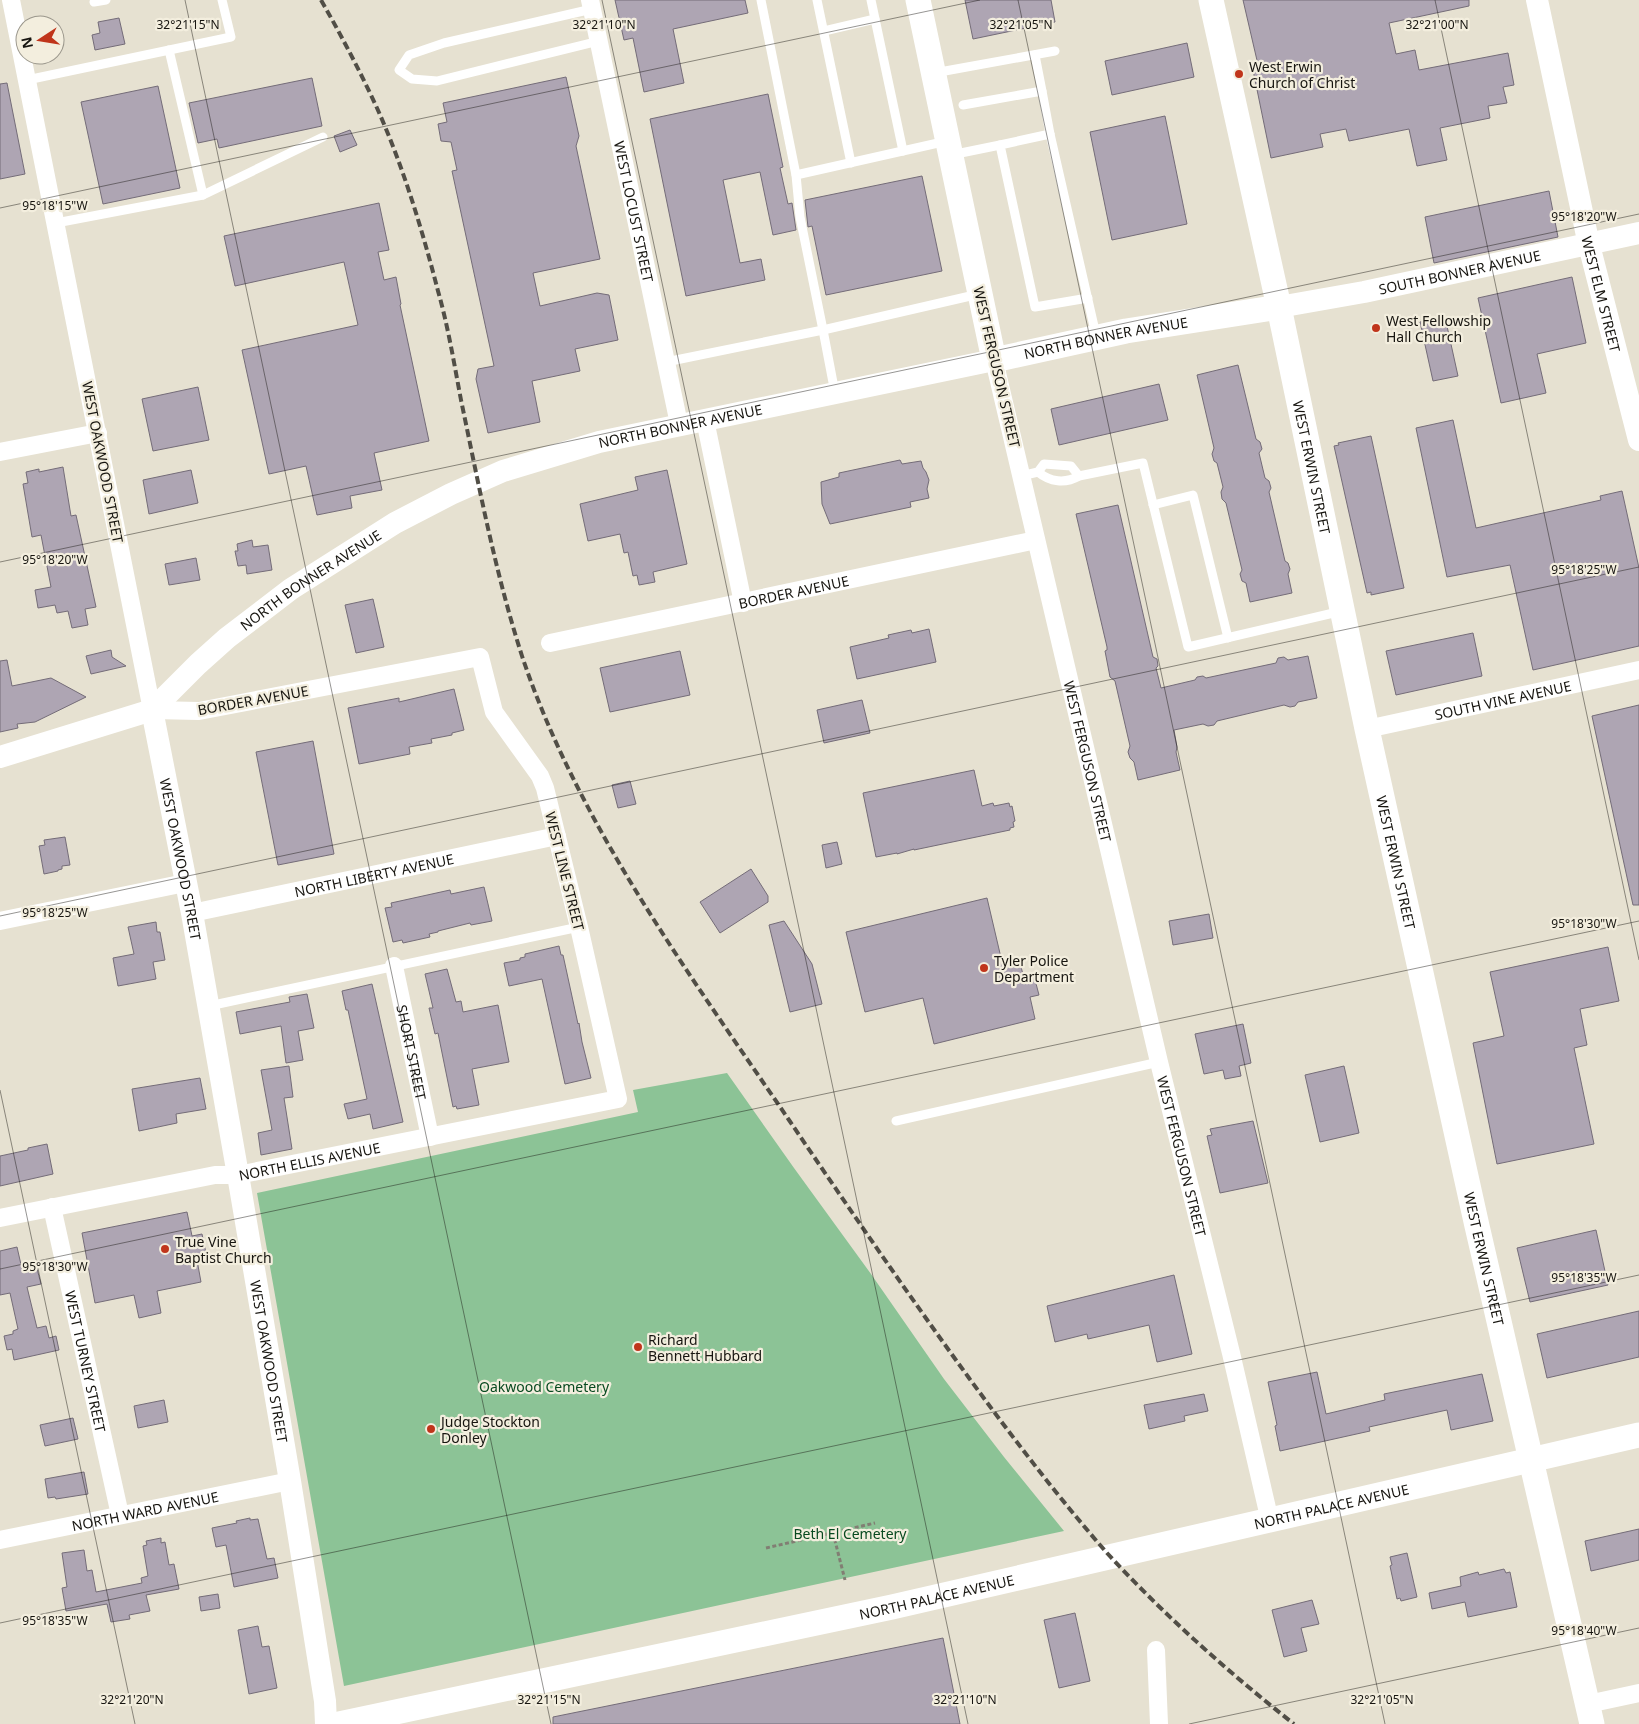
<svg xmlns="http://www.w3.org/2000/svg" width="1639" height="1724" viewBox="0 0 1639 1724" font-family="'Noto Sans',sans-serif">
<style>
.green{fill:#8cc396}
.building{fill:#aea5b3;stroke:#746c78}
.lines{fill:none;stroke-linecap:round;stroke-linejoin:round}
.path{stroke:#817e73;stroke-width:3;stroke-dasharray:4 2.5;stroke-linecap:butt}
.service{stroke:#fff;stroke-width:9}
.minor{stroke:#fff;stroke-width:18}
.tertiary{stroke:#fff;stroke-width:22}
.secondary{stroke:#fff;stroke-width:25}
.rail{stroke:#514e46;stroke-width:4;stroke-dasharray:8 4;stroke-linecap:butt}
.ticks{fill:none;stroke:#171510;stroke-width:1;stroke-opacity:0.45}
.poi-dot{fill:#c0351b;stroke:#f3eede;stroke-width:2}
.labels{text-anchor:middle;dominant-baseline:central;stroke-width:4.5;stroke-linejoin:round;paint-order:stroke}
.poi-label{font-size:14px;fill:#171510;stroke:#f3eede;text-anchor:start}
.street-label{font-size:14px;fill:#171510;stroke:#f3eede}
.park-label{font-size:14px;fill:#084a20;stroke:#f3eede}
.ticks-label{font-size:12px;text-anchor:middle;fill:#171510;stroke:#f3eede;stroke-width:4.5;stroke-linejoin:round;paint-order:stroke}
</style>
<rect width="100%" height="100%" fill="#e6e1d1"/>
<!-- green -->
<path class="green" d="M727 1073 794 1168 871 1274 944 1379 1004 1457 1064 1531 344 1686 257 1193 638 1112 633 1090Z"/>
<!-- building -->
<g class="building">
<path d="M615 0H745L748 13 673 29 684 83 644 92 633 38 624 40Z"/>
<path d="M965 0H1051L1055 22 973 39Z"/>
<path d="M1243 0H1469V6L1389 23 1396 54 1415 50 1419 70 1508 53 1514 85 1503 87 1507 103 1488 106 1490 118 1440 128 1447 160 1417 166 1409 129 1349 141 1346 129 1320 134 1323 147 1271 158 1253 70 1259 69Z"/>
<path d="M119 18 125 44 95 50 92 35 100 33 98 22Z"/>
<path d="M1187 43 1194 77 1112 95 1105 61Z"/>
<path d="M566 77 579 136 576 146 600 259 533 273 540 306 597 293 609 295 618 340 575 349 580 371 532 381 540 422 488 433 476 379 478 369 494 366 452 171 457 170 451 142 441 141 438 124 447 122 443 103Z"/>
<path d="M312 78 322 126 219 148 217 139 198 143 189 103Z"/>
<path d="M7 83 25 174 0 179V84Z"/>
<path d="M158 86 180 188 103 204 81 102Z"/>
<path d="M768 94 783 167 780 168 788 204 792 203 796 230 773 235 760 172 723 180 740 263 761 259 765 280 686 296 650 119Z"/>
<path d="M1165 116 1187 224 1112 240 1090 132Z"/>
<path d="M350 130 357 145 340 152 334 136Z"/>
<path d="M922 176 942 271 826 295 812 226 808 227 805 200Z"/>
<path d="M1549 191 1558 237 1434 263 1425 217Z"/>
<path d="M379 203 389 250 378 252 384 280 396 277 401 304 400 305 429 441 374 453 382 490 350 496 352 508 317 515 306 466 269 474 242 350 358 325 344 262 235 286 224 236Z"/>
<path d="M1572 277 1586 343 1537 354 1546 393 1501 403 1478 298Z"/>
<path d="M1445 317 1458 376 1433 381 1420 322Z"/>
<path d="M1238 365 1256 439 1260 442 1262 449 1259 453 1265 478 1269 481 1271 488 1269 492 1285 561 1288 563 1290 569 1288 574 1292 593 1250 602 1246 583 1242 581 1240 574 1242 570 1226 503 1222 499 1221 492 1223 487 1217 463 1214 461 1212 454 1214 448 1197 375Z"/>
<path d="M1159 384 1168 420 1059 445 1051 409Z"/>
<path d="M198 387 209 440 153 451 142 399Z"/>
<path d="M1453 420 1476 528 1601 500 1600 496 1622 491 1639 568V646L1533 670 1510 565 1447 577 1416 428Z"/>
<path d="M1371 436 1404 588 1371 595V592L1367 593 1334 446 1339 445 1338 443Z"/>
<path d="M900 460 902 464 921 461 923 468 926 472 929 480 927 489 929 498 910 502 911 507 830 524 822 504 821 482 839 477V473Z"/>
<path d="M63 467 71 516 76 515 96 607 85 609 88 625 72 628 68 611 57 613 55 605 38 608 35 590 51 587 41 535 32 537 23 484 28 483 26 472 39 469V472Z"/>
<path d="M191 470 198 503 149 514 143 480Z"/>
<path d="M667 470 687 564 653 572 655 582 639 585 637 575 633 576 628 552 624 553 620 534 588 541 580 504 638 490 635 477Z"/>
<path d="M1118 505 1153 657 1157 659 1158 666 1156 668 1161 688 1195 680 1197 677 1203 676 1206 678 1276 663 1278 658 1284 657 1288 660 1308 656 1317 698 1298 702 1295 706 1290 707 1284 705 1217 721 1214 725 1208 726 1203 724 1174 730 1177 747 1176 752 1180 770 1138 780 1134 762 1130 758 1128 752 1130 746 1115 681 1110 677 1105 651 1107 650V647L1076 514Z"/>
<path d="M252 540 253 547 268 545 272 570 247 574 246 565 238 566 235 551H238L237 544Z"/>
<path d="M196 558 200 580 169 585 165 564Z"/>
<path d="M373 599 384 647 356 653 345 605Z"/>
<path d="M929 629 936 662 857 679 850 647 889 638 888 635 911 630 912 633Z"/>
<path d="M1473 633 1482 676 1396 695 1386 651Z"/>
<path d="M111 650 112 657 126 666 91 674 86 656Z"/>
<path d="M680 651 690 695 610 712 600 668Z"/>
<path d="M7 660 12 686 51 678 86 697 35 722 17 724 18 728 0 732V661Z"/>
<path d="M454 689 464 730 452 733V735L431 739 432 743 409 747 410 754 359 764 348 708 399 698V702Z"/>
<path d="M862 700 870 733 824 743 817 710Z"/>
<path d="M1639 705V905H1633L1592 716Z"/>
<path d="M313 741 334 854 278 865 256 752Z"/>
<path d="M974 770 982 806 993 803 994 806 1009 803 1010 807 1012 806 1015 821 1013 822 1014 827 1010 828V830L914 850V849L897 854V853L876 857 863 793Z"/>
<path d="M630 781 636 804 618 808 612 785Z"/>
<path d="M65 837 70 865 62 866V869L58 870V871L44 874 39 846 45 845 44 840Z"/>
<path d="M837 842 842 864 826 868 822 845Z"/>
<path d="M751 869 768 896V902L720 933 700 902Z"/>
<path d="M484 887 492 921 471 925 470 923 438 931V932L429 934 430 937 403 943 402 940 393 942 385 908 392 907 391 903 450 890 451 894Z"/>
<path d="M987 898 1002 962 1019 958 1024 979 1034 976 1039 995 1030 997 1035 1019 934 1044 923 998 865 1012 846 932Z"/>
<path d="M1209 914 1213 938 1173 945 1169 921Z"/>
<path d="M784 921 812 964 822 1004 790 1012 769 925Z"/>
<path d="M156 922 157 932H160L165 960 153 962 156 979 118 986 113 958 134 954 128 927Z"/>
<path d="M559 946 561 955H563L578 1024 579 1023 582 1042 591 1078 565 1084 542 979 509 986 504 963 520 960V958L525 957V954Z"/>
<path d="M1608 947 1619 1001 1580 1009 1587 1045 1574 1048 1594 1144 1497 1164 1473 1043 1504 1036 1490 972Z"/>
<path d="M447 969 456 1002 461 1001 463 1012 498 1005 509 1062 472 1069 479 1105 457 1109 456 1106 453 1107 438 1033 435 1034 429 1008H433L425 974Z"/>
<path d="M372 984 403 1122 373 1129 370 1114 348 1119 344 1104 367 1099 348 1010H346L342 991Z"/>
<path d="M307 994 314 1028 298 1031 303 1060 286 1063 281 1026 240 1034 236 1012 290 1002 289 997Z"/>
<path d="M1243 1024 1251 1063 1239 1066 1241 1076 1225 1079 1223 1070 1204 1074 1195 1034Z"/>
<path d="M289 1066 293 1097 284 1098 292 1149 261 1155 258 1133 272 1130 261 1070Z"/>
<path d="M1344 1066 1359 1133 1320 1142 1305 1075Z"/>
<path d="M200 1078 206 1109 176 1114 177 1123 139 1131 132 1089Z"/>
<path d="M1253 1121 1268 1183 1220 1193 1207 1136 1212 1135 1210 1129Z"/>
<path d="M47 1144 53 1174 0 1186V1156L28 1150V1148Z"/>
<path d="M187 1212 192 1236 202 1234 207 1258 197 1260 201 1282 157 1291 161 1313 139 1318 134 1295 95 1303 82 1233Z"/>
<path d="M1596 1230 1608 1285 1530 1302 1517 1248Z"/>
<path d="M17 1247 22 1269 36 1265 41 1284 27 1287 37 1328 46 1326 49 1338 56 1336 59 1350 14 1360 12 1349 7 1350 4 1336 13 1334V1331L18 1329 10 1293 0 1295V1251Z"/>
<path d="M1174 1275 1192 1354 1157 1362 1149 1325 1088 1339 1087 1334 1055 1342 1047 1306Z"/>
<path d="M1639 1311V1357L1547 1378 1537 1334Z"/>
<path d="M1317 1372 1326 1414 1385 1400 1384 1394 1482 1374 1493 1421 1451 1430 1447 1410 1369 1427 1370 1431 1280 1451 1275 1426 1277 1425 1268 1382Z"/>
<path d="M1204 1394 1208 1411 1184 1416 1185 1421 1149 1429 1144 1405Z"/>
<path d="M164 1400 168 1422 138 1428 134 1406Z"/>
<path d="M73 1418 78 1439 45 1446 40 1425Z"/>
<path d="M84 1472 88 1494 56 1499 55 1497 48 1498 45 1479Z"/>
<path d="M250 1518V1520L258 1519 267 1559 274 1558 278 1578 234 1587 226 1545 216 1547 212 1528 237 1523 236 1521Z"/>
<path d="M1639 1529V1560L1591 1571 1585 1541Z"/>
<path d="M161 1538V1543L165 1542 169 1565 174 1564 179 1589 146 1595 150 1611 129 1615 130 1619 111 1622 107 1604 66 1611 62 1588 67 1587 62 1553 84 1550 87 1571 92 1570 96 1592 142 1583 141 1578 148 1576 143 1546 147 1545 146 1541Z"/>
<path d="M1407 1553 1417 1597 1401 1601 1400 1598 1397 1599 1390 1566 1392 1565 1390 1557Z"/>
<path d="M1504 1569 1506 1573 1510 1572 1517 1607 1468 1617 1465 1602 1432 1609 1429 1593 1461 1586 1460 1577 1478 1572 1479 1575Z"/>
<path d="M218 1594 220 1608 201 1611 199 1597Z"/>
<path d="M1312 1600 1319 1624 1301 1628 1307 1651 1284 1657 1272 1610Z"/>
<path d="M1075 1613 1090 1681 1059 1688 1044 1620Z"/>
<path d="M258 1626 262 1647 269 1646 277 1688 249 1694 238 1630Z"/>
<path d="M943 1638 960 1724H553V1717Z"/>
</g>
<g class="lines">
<!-- path -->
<g class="path">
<path d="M833 1533 845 1580"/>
<path d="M766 1548 875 1523"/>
</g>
<!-- service -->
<g class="service">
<path d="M761 0 796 175 800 217 823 330 835 393"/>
<path d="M817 0 851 163"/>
<path d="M871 0 903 151"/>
<path d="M94 2 106 0"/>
<path d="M592 9 444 43 409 55 399 70 412 79 437 81 599 41"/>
<path d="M824 31 875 19"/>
<path d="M169 50 203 195"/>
<path d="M1035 55 1042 91"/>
<path d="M934 73 1055 51"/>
<path d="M27 80 231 37 222 0"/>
<path d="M963 105 1042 91 1050 134 1096 335"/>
<path d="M1050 134 1000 145 1035 307 1088 298"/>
<path d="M951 155 1000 145"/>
<path d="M796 175 947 141"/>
<path d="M56 223 203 195 323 137"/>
<path d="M666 362 823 330 979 294"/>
<path d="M1038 472C1050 482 1065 484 1079 476L1143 463 1188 647 1342 611"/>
<path d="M1021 476 1038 472 1044 464 1071 466 1079 476"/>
<path d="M1153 505 1193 495 1228 638"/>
<path d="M209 1006 579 927"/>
<path d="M896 1121 1159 1062"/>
</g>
<!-- minor -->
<g class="minor">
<path id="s1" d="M590 0 679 424"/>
<path id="s2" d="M994 360 1159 1062 1231 1353 1270 1521"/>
<path d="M705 420 743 603"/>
<path d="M0 452 98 433"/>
<path id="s3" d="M550 643 1036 540"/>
<path id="s4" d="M1367 729 1639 670"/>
<path id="s5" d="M192 913 557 836"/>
<path d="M0 921 185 883"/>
<path id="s6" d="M394 966 430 1137"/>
<path id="s7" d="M52 1207 120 1515"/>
<path id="s8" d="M0 1218 215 1175H238L618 1099 579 927 545 788 540 776 494 712 480 657 199 711 152 710 11 0"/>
<path id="s9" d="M0 1540 290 1481"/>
<path d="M1156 1650 1159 1724"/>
<path d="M1588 1704 1639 1693"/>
</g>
<!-- tertiary -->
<g class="tertiary">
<path id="s10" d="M1537 0 1589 245 1639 440"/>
<path id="s11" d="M1279 307 1364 292 1639 233"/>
<path id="s12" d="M152 710 192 913 238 1175 290 1481 325 1701 326 1724"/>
<path id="s13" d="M0 757 152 710 198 664 227 638 291 589 395 523 451 494 503 471 599 442 994 360"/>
</g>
<!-- secondary -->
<g class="secondary">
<path id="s14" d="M918 0 994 360 1126 331 1279 307"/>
<path id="s15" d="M1211 0 1279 307 1367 729 1477 1226 1592 1724"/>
<path id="s16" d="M339 1724 892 1607 1639 1435"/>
</g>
<!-- rail -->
<path class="rail" d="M321 0C341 35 360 71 377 108 403 166 422 229 438 291 448 326 454 363 461 400 479 486 495 572 522 656 578 824 690 975 789 1120 848 1207 907 1293 969 1378 1013 1438 1058 1497 1107 1553 1164 1615 1228 1672 1294 1724"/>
</g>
<!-- ticks -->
<path class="ticks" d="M185 0 551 1724M602 0 968 1724M1018 0 1385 1724M1435 0 1639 960M0 208 980 0M0 562 1639 214M0 916 1639 567M0 1090 135 1724M0 1269 1639 921M0 1623 1639 1275M1189 1724 1639 1628"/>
<!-- markers -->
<g class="poi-dot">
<circle cx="1239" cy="74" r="5"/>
<circle cx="1376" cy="328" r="5"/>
<circle cx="984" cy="968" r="5"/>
<circle cx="165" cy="1249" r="5"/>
<circle cx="638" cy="1347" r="5"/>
<circle cx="431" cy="1429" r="5"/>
</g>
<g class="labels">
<!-- poi labels -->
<g class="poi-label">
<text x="1249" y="66">West Erwin<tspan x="1249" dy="16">Church of Christ</tspan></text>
<text x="1386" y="320">West Fellowship<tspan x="1386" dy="16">Hall Church</tspan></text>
<text x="994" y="960">Tyler Police<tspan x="994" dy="16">Department</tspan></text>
<text x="175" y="1241">True Vine<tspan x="175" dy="16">Baptist Church</tspan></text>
<text x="648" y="1339">Richard<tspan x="648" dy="16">Bennett Hubbard</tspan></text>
<text x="441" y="1421">Judge Stockton<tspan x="441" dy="16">Donley</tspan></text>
</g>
<!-- street labels -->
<g class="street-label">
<text stroke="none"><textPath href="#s1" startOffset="216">WEST LOCUST STREET</textPath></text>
<text stroke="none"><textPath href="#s11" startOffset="184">SOUTH BONNER AVENUE</textPath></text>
<text stroke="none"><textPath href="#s10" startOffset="301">WEST ELM STREET</textPath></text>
<text stroke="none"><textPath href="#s14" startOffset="482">NORTH BONNER AVENUE</textPath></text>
<text transform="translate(997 367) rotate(77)">WEST FERGUSON STREET</text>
<text stroke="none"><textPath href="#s13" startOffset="770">NORTH BONNER AVENUE</textPath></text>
<text transform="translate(103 462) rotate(79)">WEST OAKWOOD STREET</text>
<text stroke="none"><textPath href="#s15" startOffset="478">WEST ERWIN STREET</textPath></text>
<text stroke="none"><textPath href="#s13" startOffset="365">NORTH BONNER AVENUE</textPath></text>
<text stroke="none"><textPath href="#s3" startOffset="249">BORDER AVENUE</textPath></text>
<text stroke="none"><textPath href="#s4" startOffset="139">SOUTH VINE AVENUE</textPath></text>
<text transform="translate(253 700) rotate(-10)">BORDER AVENUE</text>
<text stroke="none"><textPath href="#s2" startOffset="412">WEST FERGUSON STREET</textPath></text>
<text stroke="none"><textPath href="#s12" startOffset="152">WEST OAKWOOD STREET</textPath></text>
<text stroke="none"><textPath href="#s15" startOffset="882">WEST ERWIN STREET</textPath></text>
<text transform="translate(565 871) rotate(76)">WEST LINE STREET</text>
<text stroke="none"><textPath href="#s5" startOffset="186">NORTH LIBERTY AVENUE</textPath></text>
<text stroke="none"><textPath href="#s6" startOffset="88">SHORT STREET</textPath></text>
<text stroke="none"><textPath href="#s2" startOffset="818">WEST FERGUSON STREET</textPath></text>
<text stroke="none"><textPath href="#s8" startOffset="315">NORTH ELLIS AVENUE</textPath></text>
<text stroke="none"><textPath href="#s15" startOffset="1288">WEST ERWIN STREET</textPath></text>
<text stroke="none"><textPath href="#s7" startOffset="158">WEST TURNEY STREET</textPath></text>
<text stroke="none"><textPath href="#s12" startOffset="662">WEST OAKWOOD STREET</textPath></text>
<text stroke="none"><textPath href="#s16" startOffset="1016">NORTH PALACE AVENUE</textPath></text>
<text stroke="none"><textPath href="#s9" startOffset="148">NORTH WARD AVENUE</textPath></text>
<text stroke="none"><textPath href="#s16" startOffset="611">NORTH PALACE AVENUE</textPath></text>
</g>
<!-- park labels -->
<g class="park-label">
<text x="544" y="1386">Oakwood Cemetery</text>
<text x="850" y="1533">Beth El Cemetery</text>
</g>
</g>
<g class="ticks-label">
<text x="188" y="29">32°21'15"N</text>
<text x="604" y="29">32°21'10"N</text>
<text x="1021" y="29">32°21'05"N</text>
<text x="1437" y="29">32°21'00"N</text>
<text x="55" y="210">95°18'15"W</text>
<text x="1584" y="221">95°18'20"W</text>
<text x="55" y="564">95°18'20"W</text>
<text x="1584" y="574">95°18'25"W</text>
<text x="55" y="917">95°18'25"W</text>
<text x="1584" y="928">95°18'30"W</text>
<text x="55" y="1271">95°18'30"W</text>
<text x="1584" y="1282">95°18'35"W</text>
<text x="55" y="1625">95°18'35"W</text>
<text x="1584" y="1635">95°18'40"W</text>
<text x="132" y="1704">32°21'20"N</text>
<text x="549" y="1704">32°21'15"N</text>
<text x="965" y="1704">32°21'10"N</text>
<text x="1382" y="1704">32°21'05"N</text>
</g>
<!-- north arrow -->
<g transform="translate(40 40) rotate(258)"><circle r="24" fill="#f3eede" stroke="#9b978c"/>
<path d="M0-4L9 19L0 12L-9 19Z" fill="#c0351b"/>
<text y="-8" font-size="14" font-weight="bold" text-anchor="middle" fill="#171510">N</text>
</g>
</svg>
